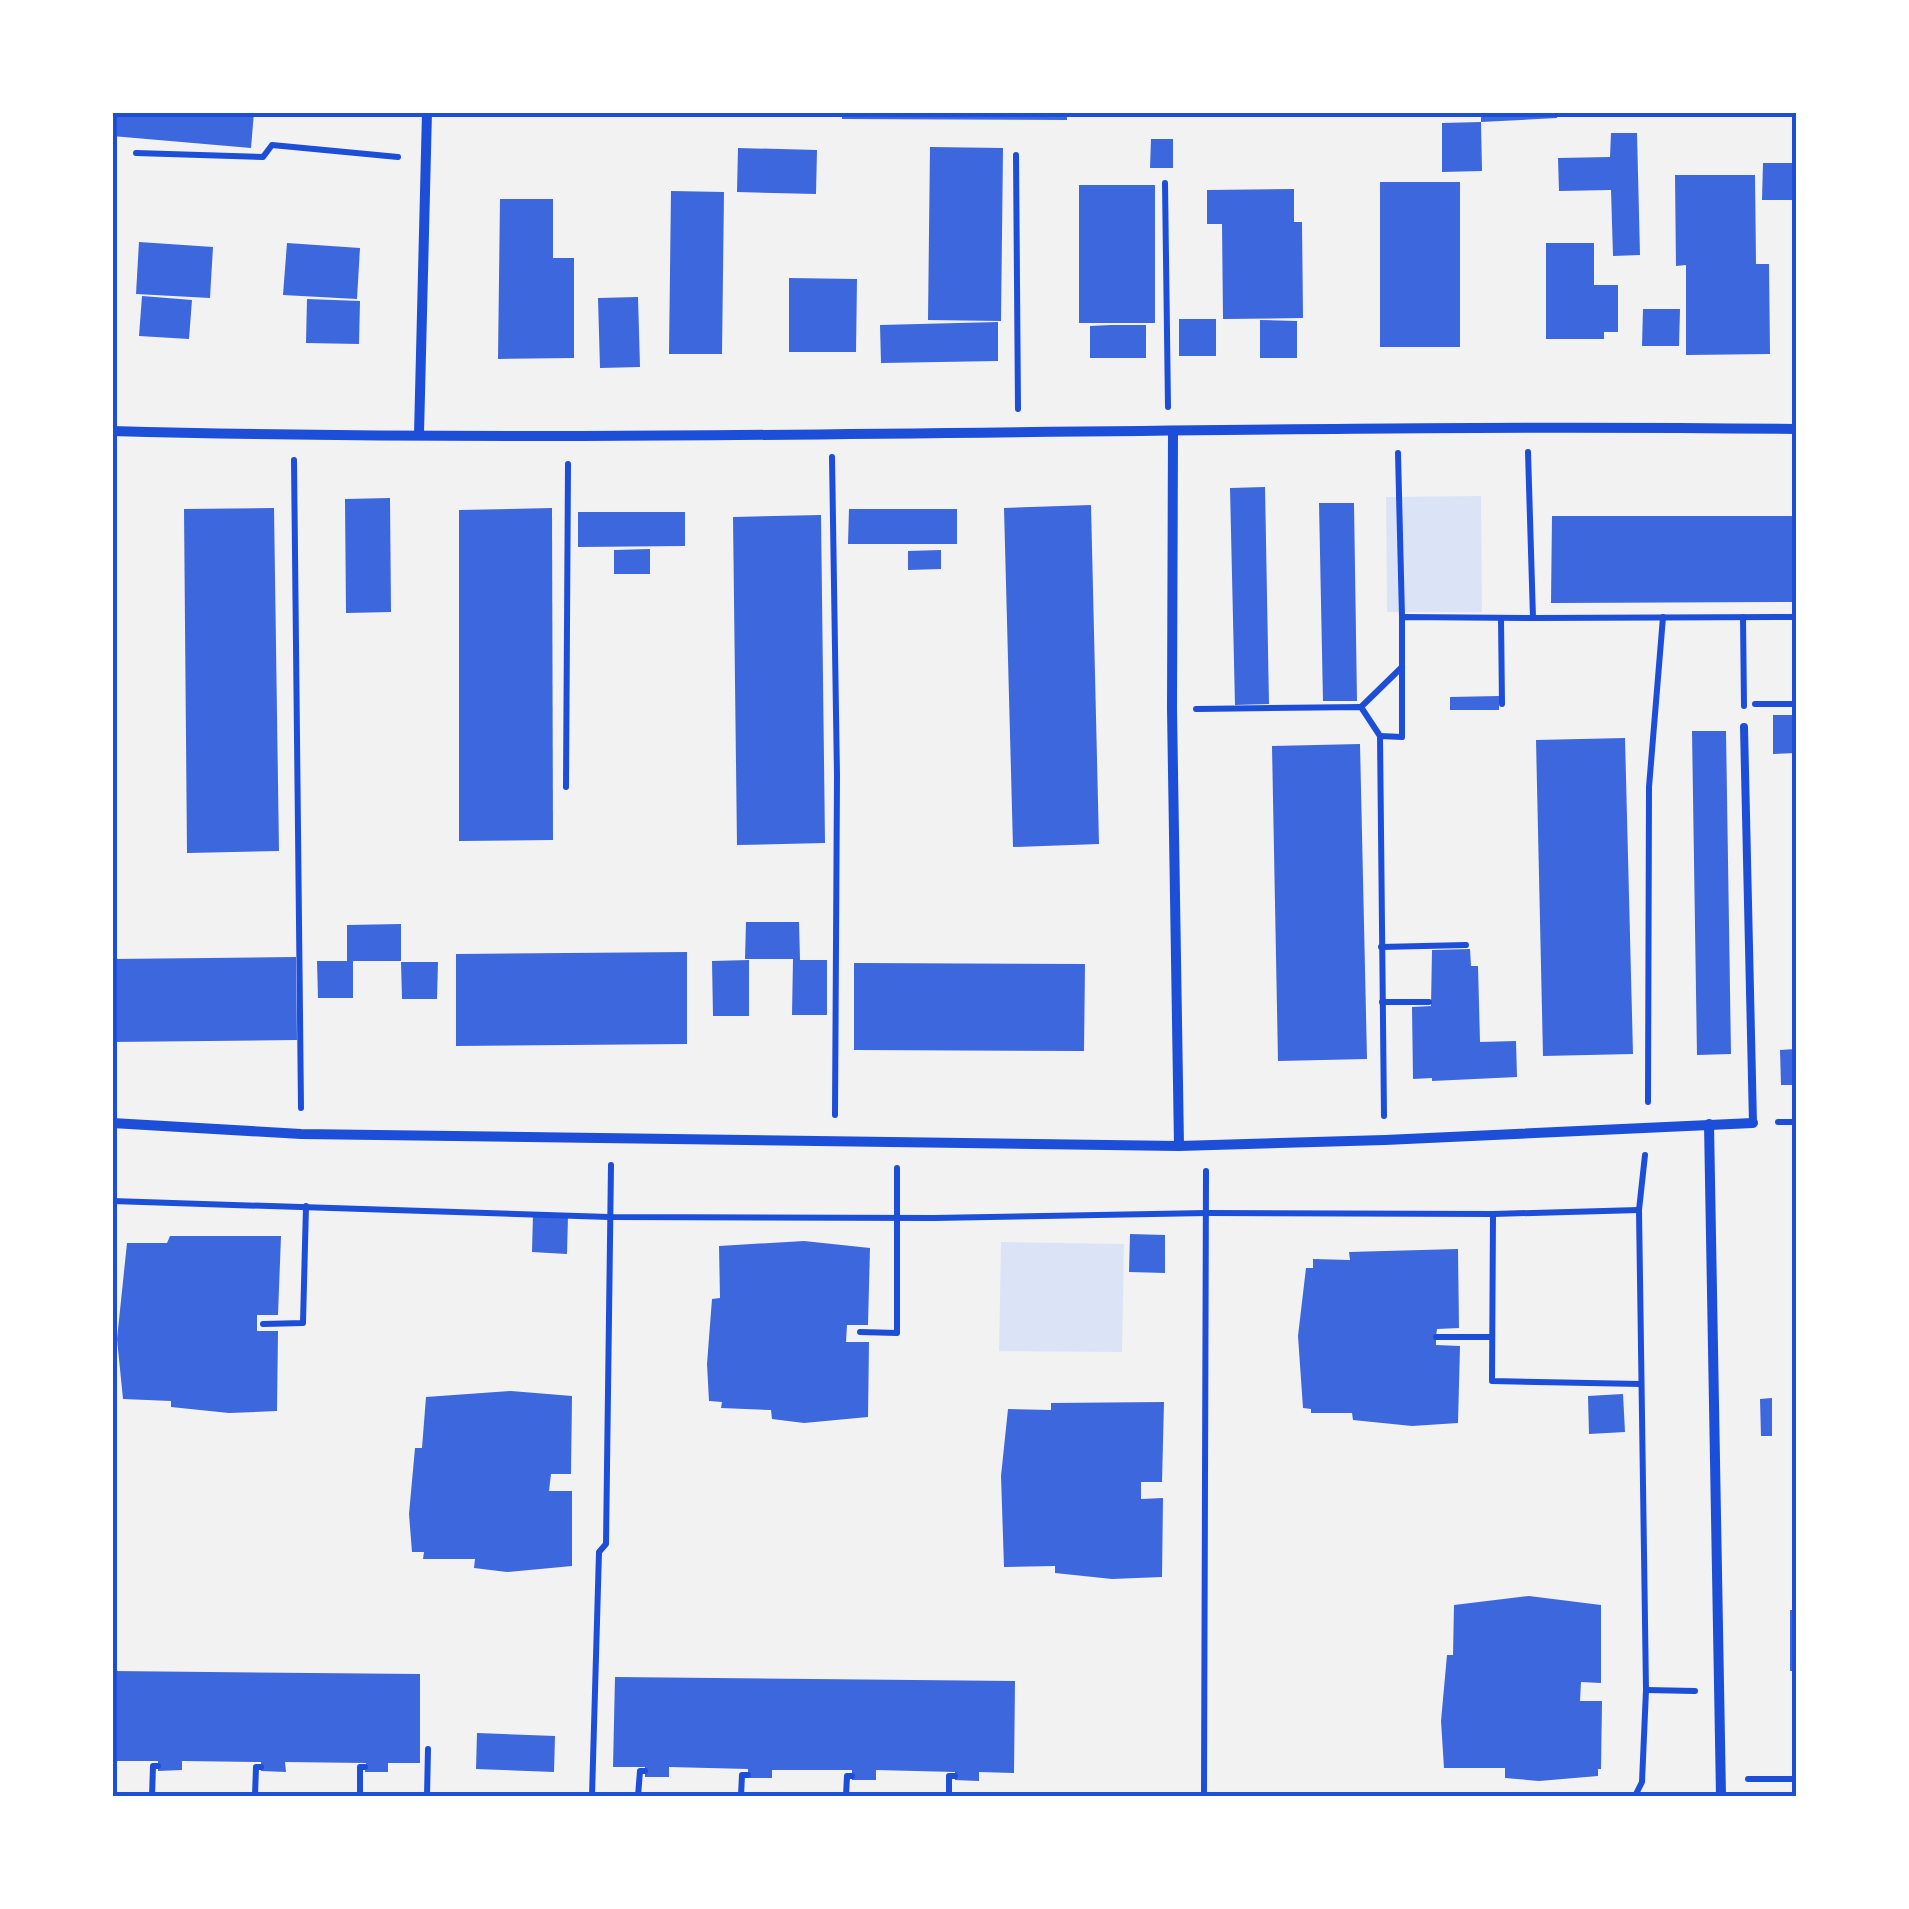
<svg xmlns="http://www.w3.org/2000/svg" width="1909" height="1909" viewBox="0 0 1909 1909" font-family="'Crimson Pro',serif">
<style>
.green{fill:#dbe4f7}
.building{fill:#3d67dc}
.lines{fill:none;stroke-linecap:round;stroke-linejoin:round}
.path{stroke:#1d4ed8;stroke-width:6}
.service{stroke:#1d4ed8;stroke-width:8}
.minor{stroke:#1d4ed8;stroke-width:10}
.neatline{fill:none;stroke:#1d4ed8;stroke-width:4}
</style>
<rect width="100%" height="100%" fill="#f2f2f2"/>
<!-- green -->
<g class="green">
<path d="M1481 496 1482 612H1387L1386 497Z"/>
<path d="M1001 1242 1124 1244 1122 1352 999 1351Z"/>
</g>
<!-- building -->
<g class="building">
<path d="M112 112H254L251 148 112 136Z"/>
<path d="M842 112H1067V120L842 119Z"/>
<path d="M1481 112H1558L1557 118 1481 122Z"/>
<path d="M1481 122 1482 171 1442 172V123Z"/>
<path d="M1611 133H1637L1640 255 1613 256 1611 190 1559 191 1558 158 1610 157Z"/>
<path d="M1151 139H1173V168H1150Z"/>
<path d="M930 147 1003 148 1001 321 928 320Z"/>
<path d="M738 148 817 150 816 194 737 192Z"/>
<path d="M1763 163H1796V200H1762Z"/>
<path d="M1675 175H1755L1756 264H1769L1770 354 1686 355V265L1676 266Z"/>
<rect x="1380" y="182" width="80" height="165"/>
<rect x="1079" y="185" width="76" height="138"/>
<path d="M1294 189V222H1302L1303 318 1223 319 1222 224H1207V190Z"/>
<path d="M671 191 724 192 722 354H669Z"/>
<path d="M500 199H553V258H574V358L498 359Z"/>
<path d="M139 242 213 247 210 298 136 294Z"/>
<path d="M287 243 360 248 357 299 283 295Z"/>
<path d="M1546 243H1594V285H1618V332H1604V339H1546Z"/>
<path d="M789 278 857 279 856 352H789Z"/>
<path d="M142 296 192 300 189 339 139 336Z"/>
<path d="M638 297 640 367 600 368 598 298Z"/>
<path d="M307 299 360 301 359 344 306 343Z"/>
<path d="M1643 309H1680L1679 346H1642Z"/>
<rect x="1179" y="319" width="37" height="37"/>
<path d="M1260 320 1297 321V358H1260Z"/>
<path d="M998 322V361L881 363 880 325Z"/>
<path d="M1111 325H1146V358H1090V326Z"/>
<path d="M1265 487 1269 704 1235 705 1230 488Z"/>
<path d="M390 498 391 612 346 613 345 499Z"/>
<path d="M1319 503H1354L1357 701H1323Z"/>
<path d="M1091 505 1099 844 1013 847 1004 508Z"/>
<path d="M274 508 279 851 187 853 184 509Z"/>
<path d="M552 508 553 840 459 841V510Z"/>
<path d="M849 509H957V544H848Z"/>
<path d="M578 512H685V546L578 547Z"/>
<path d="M821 515 825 843 737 845 733 517Z"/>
<path d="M1552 516H1796V602L1551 603Z"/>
<path d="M650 549V574H614V550Z"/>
<path d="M941 550V569L908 570V551Z"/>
<path d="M1499 696V710H1450V697Z"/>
<path d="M1773 715H1796V753L1773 754Z"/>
<path d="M1692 731H1726L1731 1054 1697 1055Z"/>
<path d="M1625 738 1633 1054 1543 1056 1536 740Z"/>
<path d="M1360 744 1367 1059 1278 1061 1272 746Z"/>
<path d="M746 922H799L800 960H827V1015H792L793 959H745Z"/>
<path d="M401 924V961H353V998H318L317 961H347V925Z"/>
<path d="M1470 949 1471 966H1478L1480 1042 1516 1041 1517 1077 1432 1081V1078L1413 1079 1412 1007 1431 1006 1432 950Z"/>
<path d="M687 952V1044L456 1046V954Z"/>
<path d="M296 957 297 1040 112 1042V959Z"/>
<path d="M749 960V1016H713L712 961Z"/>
<path d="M401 962H438L437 999H402Z"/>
<path d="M854 963 1085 964 1084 1051 854 1050Z"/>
<path d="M1796 1049V1085H1781L1780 1050Z"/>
<path d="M533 1214 568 1216 567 1254 532 1252Z"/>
<path d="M1130 1234 1165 1235V1273L1129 1272Z"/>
<path d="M170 1236H281L278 1315H257V1331H278L277 1411 229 1413 171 1407V1401L123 1399 117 1339 127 1243H167Z"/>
<path d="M804 1241 870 1248 868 1325H847L846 1342H869L868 1417 804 1423 772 1419 771 1410 721 1408 722 1402 709 1401 707 1364 712 1299 720 1298 719 1246Z"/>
<path d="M1458 1249 1459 1328 1437 1329 1436 1337V1345L1460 1346 1458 1423 1412 1426 1353 1420 1352 1413H1311V1409L1303 1408 1298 1336 1306 1268H1313V1259L1350 1260 1349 1252Z"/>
<path d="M511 1391 572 1396 571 1474H551L549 1491H572V1566L507 1572 474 1568 475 1559H423L424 1552H412L409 1514 415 1448H422L426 1397Z"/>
<path d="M1623 1394 1625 1432 1589 1434 1588 1396Z"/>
<path d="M1772 1398V1436H1761L1760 1399Z"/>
<path d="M1164 1402 1162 1482H1141V1499L1163 1498 1162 1577 1112 1579 1055 1573V1566L1004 1567 1001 1476 1008 1409 1051 1410V1403Z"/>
<path d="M1529 1596 1601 1605V1683L1581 1682 1580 1701H1602L1601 1769H1598V1776L1539 1781 1505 1778V1768H1444L1441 1721 1447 1655H1453L1454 1605Z"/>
<rect x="1790" y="1610" width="6" height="61"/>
<path d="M112 1671 420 1674V1763H388V1772H365L366 1763 285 1762 286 1772 261 1771V1762L182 1761V1770L158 1771V1761H112Z"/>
<path d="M615 1677 1015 1681 1014 1773 979 1772V1781L955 1780V1772L876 1770V1780H852V1770H772V1778H748V1769L669 1767V1777H645V1767H613Z"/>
<path d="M477 1733 555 1736 554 1772 476 1769Z"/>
</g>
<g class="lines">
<!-- path -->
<g class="path">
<path d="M136 153 263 157 272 145 398 157"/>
<path d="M1016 155 1018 409"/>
<path d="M1165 183 1168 407"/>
<path d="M1528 452 1533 618 1796 617"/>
<path d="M1398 453 1402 617"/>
<path d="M832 457 837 776 835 1115"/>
<path d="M294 460 301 1108"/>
<path d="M1743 617 1744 706"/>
<path d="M1501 618 1502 704"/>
<path d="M1755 704H1796"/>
<path d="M1361 707 1402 667"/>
<path d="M1196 709 1361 707 1380 736"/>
<path d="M566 787 568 464"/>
<path d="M1381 947 1466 945"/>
<path d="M1382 1002H1429"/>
<path d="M1648 1102 1649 787 1663 617"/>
<path d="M1384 1116 1380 736 1402 737V617L1533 618"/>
<path d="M1778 1122H1796"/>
<path d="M112 1201 609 1217 933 1218 1207 1213 1493 1214 1639 1210"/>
<path d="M1493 1214 1492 1381 1641 1384"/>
<path d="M263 1324 303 1323 306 1206"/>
<path d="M860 1332 897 1333V1168"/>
<path d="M1436 1337H1492"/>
<path d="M1646 1690 1695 1691"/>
<path d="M1748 1779H1796"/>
<path d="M152 1796 153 1766H158"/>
<path d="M255 1796 256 1767H261"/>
<path d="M360 1796V1767H365"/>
<path d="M427 1796 428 1749"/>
<path d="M592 1796 599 1552 606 1544 611 1165"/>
<path d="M638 1796 640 1771H645"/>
<path d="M741 1796 742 1775H748"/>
<path d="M846 1796 847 1776H852"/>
<path d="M949 1796V1776H955"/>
<path d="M1204 1796 1206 1171"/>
<path d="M1635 1796 1642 1782 1646 1690 1639 1210 1645 1155"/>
</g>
<!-- service -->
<path class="service" d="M1744 727 1753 1123"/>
<!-- minor -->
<g class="minor">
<path d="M112 431C674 446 1235 422 1796 429"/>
<path d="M1173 431 1172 709 1179 1146"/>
<path d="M419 434 427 112"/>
<path d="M112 1123 301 1134 1179 1146 1385 1140 1753 1123"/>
<path d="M1709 1124 1721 1796"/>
</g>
</g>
<!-- border -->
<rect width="1909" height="1909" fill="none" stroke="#ffffff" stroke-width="230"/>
<rect x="115" y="115" width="1679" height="1679" class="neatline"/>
</svg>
